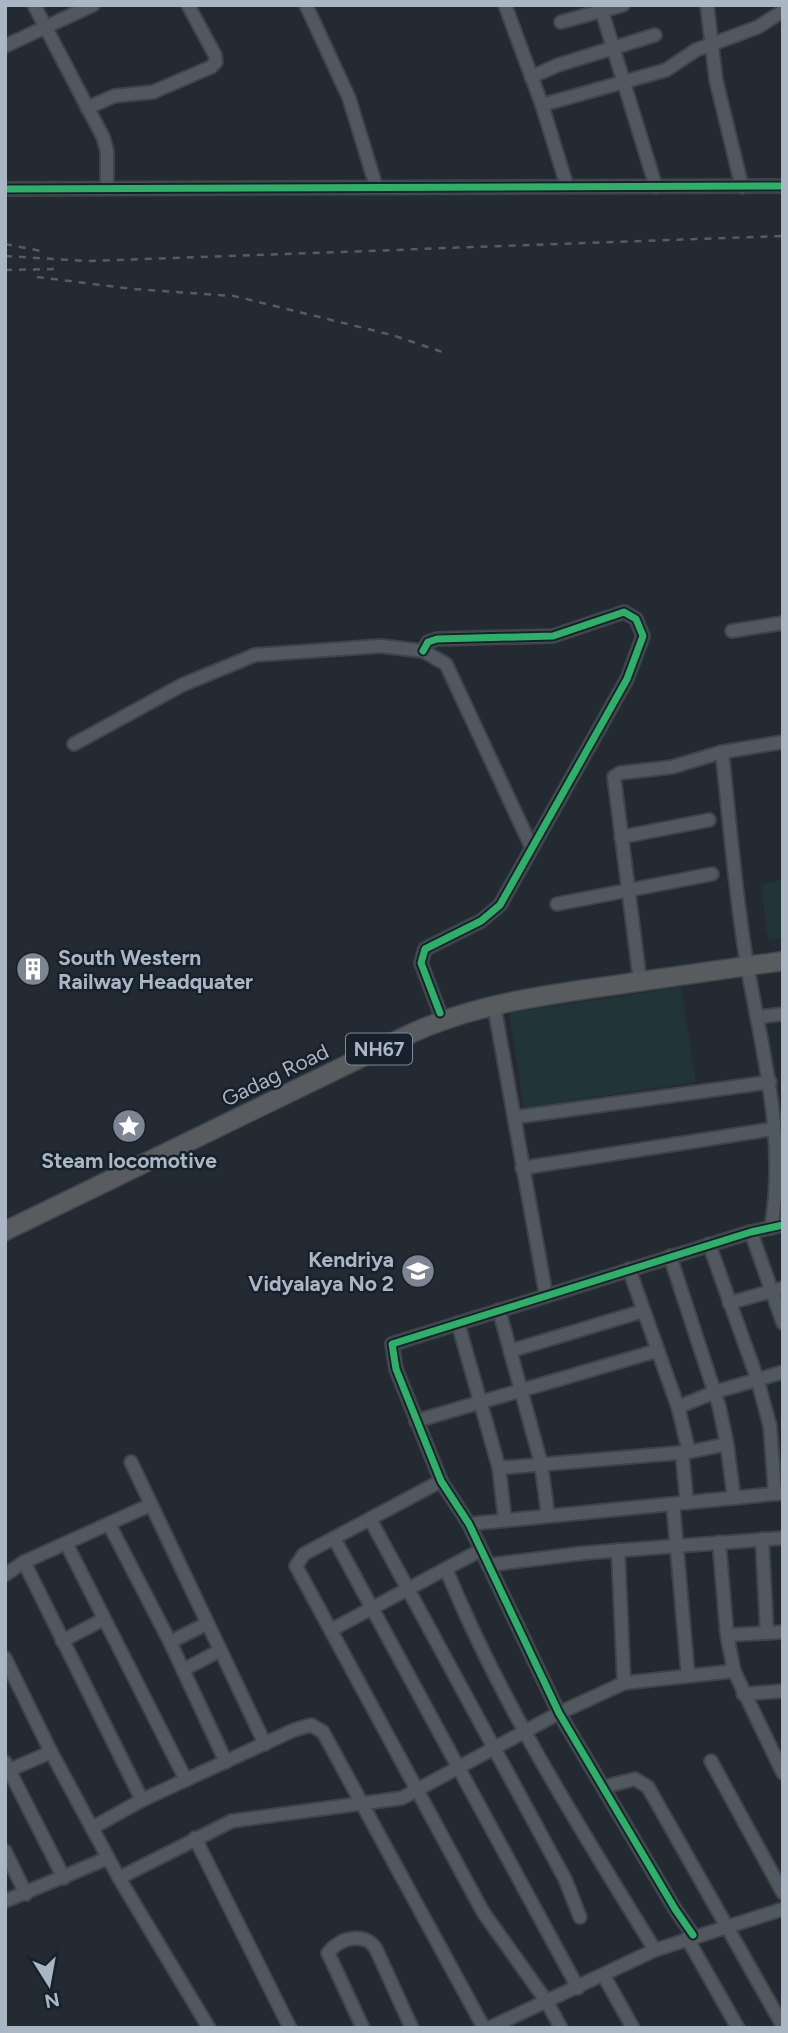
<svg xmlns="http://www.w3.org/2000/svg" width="788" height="2033" viewBox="0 0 788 2033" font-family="Figtree,sans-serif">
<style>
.green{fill:#213437}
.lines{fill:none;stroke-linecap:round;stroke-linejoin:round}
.minor-casing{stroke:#40444a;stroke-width:16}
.highway-casing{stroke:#40464e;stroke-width:21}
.minor{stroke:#525860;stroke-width:12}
.highway{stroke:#585c5f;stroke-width:18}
.rail{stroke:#575c63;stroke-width:2.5;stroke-dasharray:7 7;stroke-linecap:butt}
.cycleway-casing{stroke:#17212c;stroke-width:11}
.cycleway{stroke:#2db169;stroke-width:7}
.labels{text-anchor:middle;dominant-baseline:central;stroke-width:5;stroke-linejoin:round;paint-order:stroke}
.shield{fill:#17212c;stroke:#7f8997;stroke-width:2}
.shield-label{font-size:19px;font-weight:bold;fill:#abb6c5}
.poi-label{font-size:21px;font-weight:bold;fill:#abb6c5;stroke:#17212c;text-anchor:start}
.street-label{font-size:21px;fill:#abb6c5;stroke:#17212c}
</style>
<rect width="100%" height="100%" fill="#242a31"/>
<!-- green -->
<g class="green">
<path d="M783 879V938L768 940 761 886Z"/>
<path d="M681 987 696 1082 524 1108 509 1013Z"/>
</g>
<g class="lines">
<!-- minor casing -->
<g class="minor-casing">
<g id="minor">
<path d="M34 5 103 137 107 151V188"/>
<path d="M306 5 349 98 376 186"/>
<path d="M505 5 542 105 567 186"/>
<path d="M600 5 656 187"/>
<path d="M707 5 716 80 742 187"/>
<path d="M561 22 623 5"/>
<path d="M5 46 93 5"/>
<path d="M531 77 558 65 655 35"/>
<path d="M542 105 666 70 696 50 758 27 783 11"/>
<path d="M87 108 114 96 153 92 211 67 216 62 215 55 188 5"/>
<path d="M5 189 783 186"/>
<path d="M732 631 783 623"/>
<path d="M423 651 428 642 437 639 553 636 624 612 636 619 643 636 627 679 500 905 481 921 425 949 421 963 440 1013"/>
<path d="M74 744 182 685 255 655 381 646 423 651 446 664 531 846"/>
<path d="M621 837 709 820"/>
<path d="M557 904 712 874"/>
<path d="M639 973 614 777 620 773 672 767 722 752"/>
<path d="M494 1005 546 1295"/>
<path d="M758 1017 783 1014"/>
<path d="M516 1117 770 1082"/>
<path d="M522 1168 773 1129"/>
<path d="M771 1228C787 1139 762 1051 747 964 735 894 730 822 722 752L783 742"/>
<path d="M751 1232 783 1323"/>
<path d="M709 1244 757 1378 770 1426 775 1494"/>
<path d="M670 1256 719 1406 727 1444"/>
<path d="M629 1269 678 1407 689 1452"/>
<path d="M729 1303 783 1288"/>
<path d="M499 1310 541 1463 548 1515"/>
<path d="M458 1323 499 1468 505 1520"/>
<path d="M510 1351 643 1311"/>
<path d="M678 1407 715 1392 783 1372"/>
<path d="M416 1421 656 1351"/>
<path d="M682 1453 687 1503"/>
<path d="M131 1462 265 1744"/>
<path d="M499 1468 689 1452 727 1444 734 1498"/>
<path d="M441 1481 304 1554 296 1566 483 1912 547 2002 561 2028"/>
<path d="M673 1504 688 1675"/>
<path d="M370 1519 565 1879 580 1917"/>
<path d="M109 1524 170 1642 226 1762"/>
<path d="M469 1524 783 1493"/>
<path d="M334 1538 578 1988"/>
<path d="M762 1539 767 1633"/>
<path d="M719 1542 727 1635 734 1671 783 1773"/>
<path d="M66 1543 186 1780"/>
<path d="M618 1550 624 1683"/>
<path d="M24 1562 142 1800"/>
<path d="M488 1565 584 1553 783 1538"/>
<path d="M446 1569C501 1703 579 1827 655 1950"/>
<path d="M5 1575 24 1562 150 1505"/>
<path d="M331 1630 481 1550"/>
<path d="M727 1635 783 1632"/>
<path d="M62 1641 104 1619"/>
<path d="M170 1642 206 1624"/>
<path d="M5 1658 51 1752"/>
<path d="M183 1670 219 1651"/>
<path d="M743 1694 783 1691"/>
<path d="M711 1761 783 1893"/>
<path d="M5 1762 64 1878"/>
<path d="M5 1772 51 1752 119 1878 209 2028"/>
<path d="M603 1787 635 1779 648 1787 783 2026"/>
<path d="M92 1828 142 1800 294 1730 311 1725 323 1732 484 2028"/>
<path d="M195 1838 290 2028"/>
<path d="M5 1851 26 1894"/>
<path d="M119 1878 232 1821 402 1798 559 1713 624 1683 734 1671"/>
<path d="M5 1901 108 1858"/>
<path d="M693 1935 675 1909 559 1713 469 1524 441 1481 396 1369 392 1344 751 1232 783 1225"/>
<path d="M687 1938 738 2028"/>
<path d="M604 1976 633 2028"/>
<path d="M363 2028 328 1953C339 1938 365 1931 376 1949L412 2028"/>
<path d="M489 2028 655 1950 783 1909"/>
</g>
</g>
<!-- highway casing -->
<g class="highway-casing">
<path id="highway" d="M5 1231 410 1034C479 1002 554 994 629 983 680 976 731 968 783 961"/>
</g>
<!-- minor -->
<use href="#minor" class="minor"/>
<!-- highway -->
<use href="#highway" class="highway"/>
<!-- rail -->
<g class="rail">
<path d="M5 244 41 251"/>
<path d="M5 256 87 261 783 236"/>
<path d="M5 270 58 269"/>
<path d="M37 277 133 289 234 296 392 335 448 354"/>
</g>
<!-- cycleway casing -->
<g class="cycleway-casing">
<g id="cycleway">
<path d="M5 189 783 186"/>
<path d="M423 651 428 642 437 639 553 636 624 612 636 619 643 636 627 679 500 905 481 921 425 949 421 963 440 1013"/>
<path d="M693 1935 675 1909 559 1713 469 1524 441 1481 396 1369 392 1344 751 1232 783 1225"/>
</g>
</g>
<!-- cycleway -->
<use href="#cycleway" class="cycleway"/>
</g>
<!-- icons -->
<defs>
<g id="building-disc" transform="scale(1.75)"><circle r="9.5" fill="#7c8591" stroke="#17212c"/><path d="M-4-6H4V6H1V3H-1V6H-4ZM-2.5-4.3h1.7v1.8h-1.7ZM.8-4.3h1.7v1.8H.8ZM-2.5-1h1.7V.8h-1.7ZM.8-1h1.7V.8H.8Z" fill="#fff"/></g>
<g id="sight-disc" transform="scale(1.75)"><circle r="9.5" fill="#7c8591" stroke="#17212c"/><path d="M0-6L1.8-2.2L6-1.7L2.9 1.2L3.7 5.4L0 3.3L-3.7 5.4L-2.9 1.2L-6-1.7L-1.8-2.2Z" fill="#fff"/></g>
<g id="school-disc" transform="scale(1.75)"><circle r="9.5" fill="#7c8591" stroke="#17212c"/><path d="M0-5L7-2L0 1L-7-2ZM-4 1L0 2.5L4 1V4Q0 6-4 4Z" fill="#fff"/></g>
</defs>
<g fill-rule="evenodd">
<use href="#building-disc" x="33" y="969"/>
<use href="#sight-disc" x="129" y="1126"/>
<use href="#school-disc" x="418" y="1271"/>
</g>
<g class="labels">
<!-- shield labels -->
<rect class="shield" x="346" y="1033.5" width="66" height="31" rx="5"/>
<g class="shield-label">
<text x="379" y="1049">NH67</text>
</g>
<!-- poi labels -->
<g class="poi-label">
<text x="58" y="957">South Western<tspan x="58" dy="24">Railway Headquater</tspan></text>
<text x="129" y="1160" text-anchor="middle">Steam locomotive</text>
<text x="394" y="1259" text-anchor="end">Kendriya<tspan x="394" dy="24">Vidyalaya No 2</tspan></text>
</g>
<!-- street labels -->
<g class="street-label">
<text transform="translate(275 1075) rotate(-26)">Gadag Road</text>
</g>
</g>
<!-- border -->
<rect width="788" height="2033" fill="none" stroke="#abb6c5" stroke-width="14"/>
<!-- north arrow -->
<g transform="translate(49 1984) rotate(169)" stroke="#17212c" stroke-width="5" paint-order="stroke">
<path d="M0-5L12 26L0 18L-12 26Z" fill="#abb6c5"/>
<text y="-10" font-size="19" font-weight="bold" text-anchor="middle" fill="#abb6c5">N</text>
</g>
</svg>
